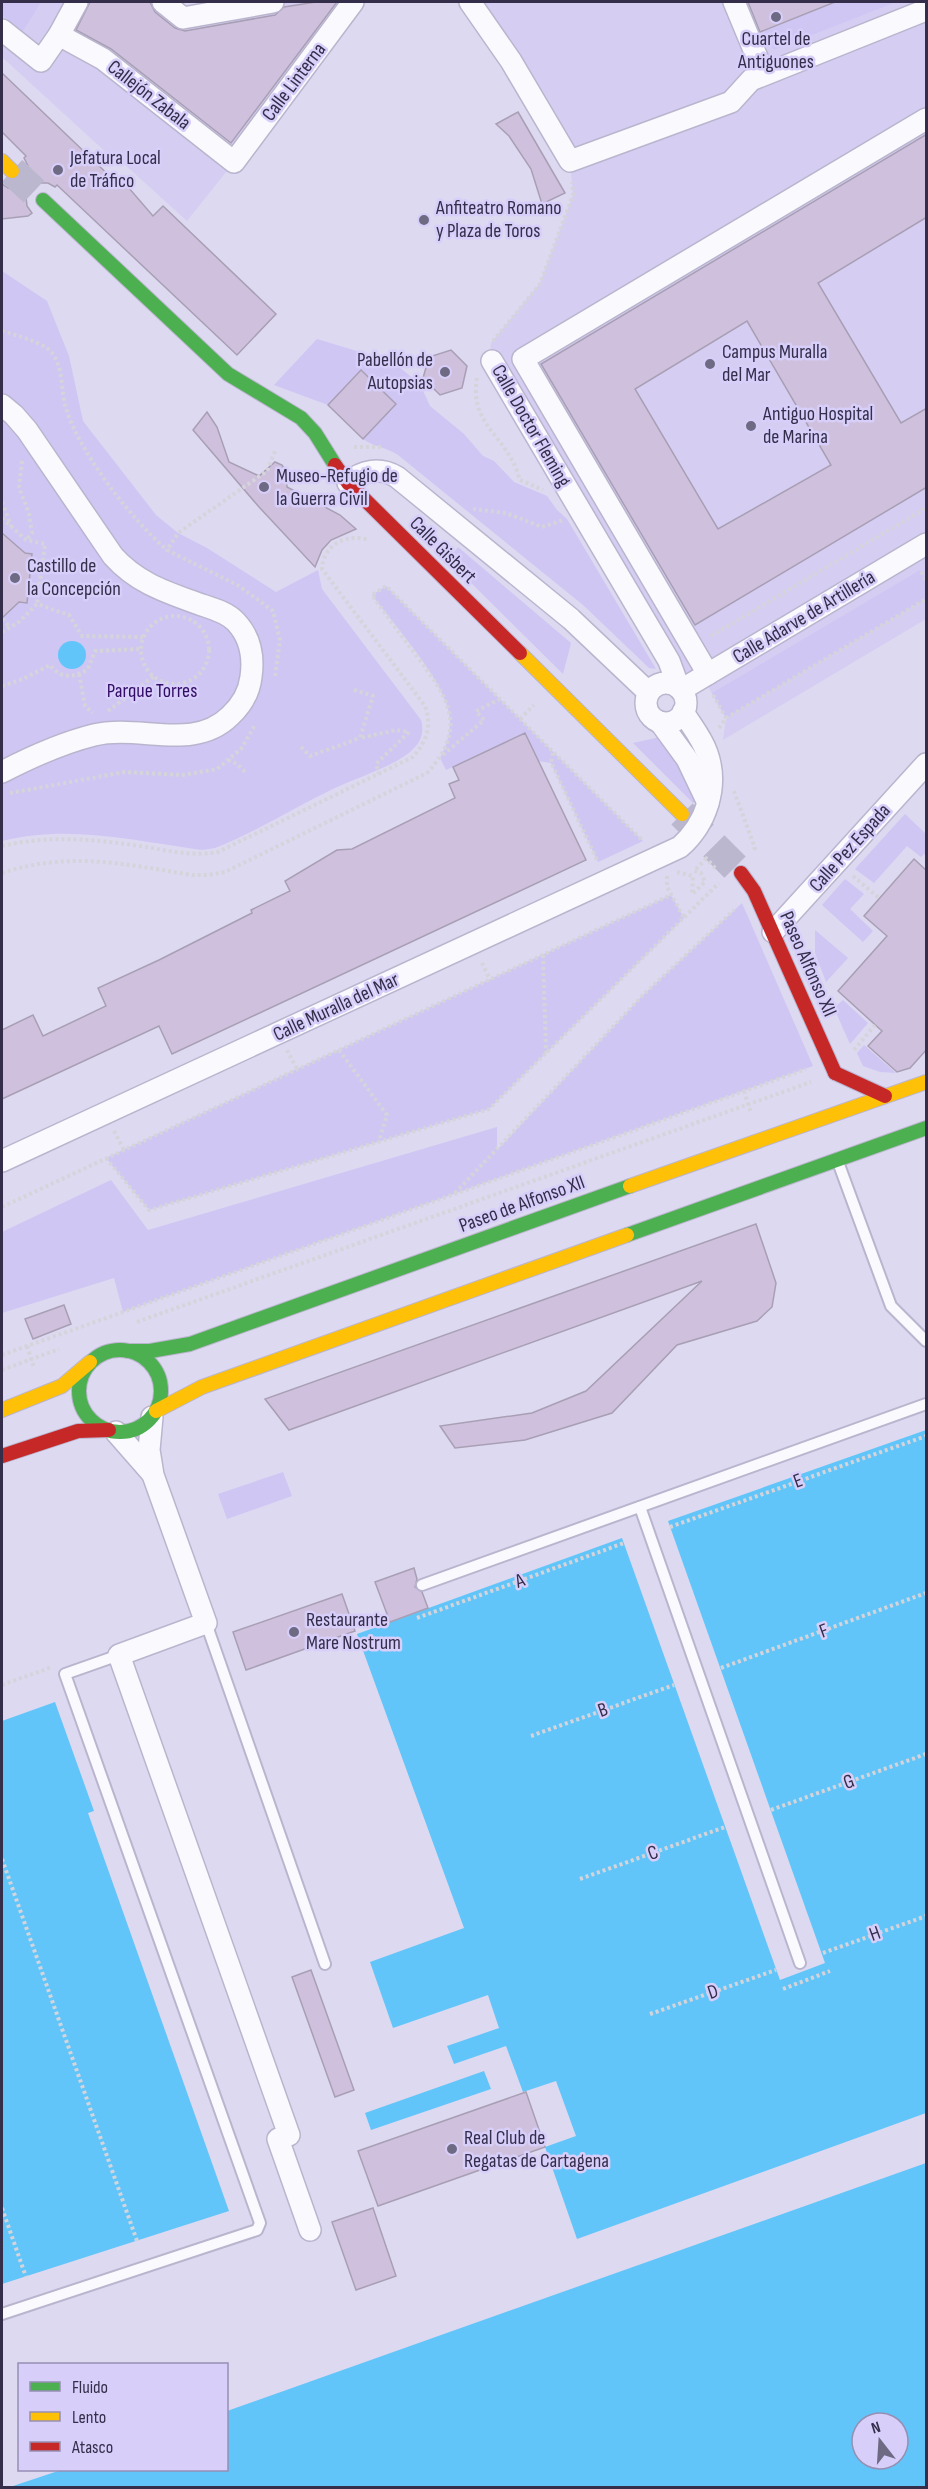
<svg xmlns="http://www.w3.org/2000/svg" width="928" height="2489" viewBox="0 0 928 2489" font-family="'Sofia Sans Condensed',sans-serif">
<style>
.built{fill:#d5cef2}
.green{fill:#cfc6f4}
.water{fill:#62c5f9;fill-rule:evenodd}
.building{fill:#cfc1dd;stroke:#a89fb5;stroke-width:1.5;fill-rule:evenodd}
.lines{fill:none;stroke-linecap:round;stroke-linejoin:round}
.secondary-tunnel{stroke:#bbb7cf;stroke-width:30;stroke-dasharray:30 15;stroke-linecap:butt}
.lane-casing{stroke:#bab5ce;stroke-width:14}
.street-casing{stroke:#bab5ce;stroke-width:24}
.fast-casing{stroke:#bab5ce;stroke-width:16}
.slow-casing{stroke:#bab5ce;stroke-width:16}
.jam-casing{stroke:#bab5ce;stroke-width:16}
.path{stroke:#d5d4db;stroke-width:4;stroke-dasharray:3 3;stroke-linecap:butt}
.lane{stroke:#faf9fd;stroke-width:10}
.street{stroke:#faf9fd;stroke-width:21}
.fast{stroke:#4caf50;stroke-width:14}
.slow{stroke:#ffc107;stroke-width:14}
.jam{stroke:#c62828;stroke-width:14}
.poi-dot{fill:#6f6a84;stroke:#d7cffa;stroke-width:2}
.labels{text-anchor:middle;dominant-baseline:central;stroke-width:5;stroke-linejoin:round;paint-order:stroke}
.poi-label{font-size:20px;fill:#342e4a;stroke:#d7cffa;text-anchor:start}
.street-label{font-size:20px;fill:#342e4a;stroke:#d7cffa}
.park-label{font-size:20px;fill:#310b66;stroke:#d7cffa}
</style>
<rect width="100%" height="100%" fill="#ddd9f0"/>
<!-- built -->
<g class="built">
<path d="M2 2H163L183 18 233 2H353L234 162 187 221 123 163 110 156 2 57Z"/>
<path d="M470 2H926V619L723 740 726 718 703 678 681 690 490 355 491 343 540 283 573 195 570 161Z"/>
</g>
<!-- green -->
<g class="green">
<path d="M2 2H41L23 31 2 15Z"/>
<path d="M837 2H896L774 50 760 33Z"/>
<path d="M2 271 47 301 69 356 83 421 156 515 178 533 207 548 276 592 318 570 322 589 421 720C424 730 422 741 413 749 398 765 356 778 335 788 295 807 256 832 215 848L202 850C136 841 68 824 2 841Z"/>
<path d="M317 339 393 362 420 384 430 406 464 434 483 456 494 461 514 482 547 496 557 510 567 519 656 669 649 668 583 605 398 455C386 447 374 447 363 439L396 404 361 371 328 405 274 385Z"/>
<path d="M458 547 571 643 563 674 448 560Z"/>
<path d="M920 570 926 580V599L726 718 712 693Z"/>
<path d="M386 586 643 841 598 862 551 763 538 761 525 733 446 770 440 758C446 746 450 735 450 722 451 687 393 624 372 595Z"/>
<path d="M660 737 678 764 696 801 693 803 633 743Z"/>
<path d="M905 814 926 834V856L924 854 921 857 907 846 874 883 855 869Z"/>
<path d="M845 879 864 894 850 909 873 931 863 942 822 905Z"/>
<path d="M671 895 684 918 489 1109 149 1210 106 1158Z"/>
<path d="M742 903 813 1066 123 1312 114 1278 2 1313V1232L111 1180 148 1230 497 1127V1150L642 996Z"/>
<path d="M815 930 848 958 826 982 815 953Z"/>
<path d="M843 1000 868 1023 850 1044 834 1008Z"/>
<path d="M864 1045 896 1073 880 1072 863 1066 857 1053Z"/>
<path d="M283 1472 292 1496 227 1519 218 1494Z"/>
</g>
<!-- water -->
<g class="water">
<circle cx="72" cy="655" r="14"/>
<path d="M926 1430V2113L577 2239 545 2147 576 2136 556 2081 523 2092 506 2046 454 2064 447 2046 499 2028 488 1995 393 2028 370 1962 464 1928 357 1634 622 1538 780 1980 825 1963 668 1521Z"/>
<path d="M55 1702 94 1811 88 1813 229 2211 2 2284V1721Z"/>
<path d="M484 2071 491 2089 371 2130 365 2113Z"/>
<path d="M926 2163V2487H10L61 2470H226L227 2411ZM862 2423H898V2459H862Z"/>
</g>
<!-- building -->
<g class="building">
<path d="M90 2H150L155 12 175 28 185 31 275 15 284 7 316 2H337L231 143 111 49 76 30Z"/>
<path d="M748 2H835L760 32Z"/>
<path d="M2 73 118 184 122 180 153 216 163 206 276 314 237 355 57 185 55 187 48 183H39L30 189 26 197 27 206 32 213 28 216 2 219V184L8 188 17 187 25 183 29 175 28 166 24 158 26 156 2 132Z"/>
<path d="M518 112 565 193 542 204 531 169 509 136 496 124Z"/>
<path d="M927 134V217L818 283 901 423 927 408V487L695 625 541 364ZM747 321 831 465 718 529 635 389Z"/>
<path d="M451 350 467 366 462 388 440 395 423 378 429 357Z"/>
<path d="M361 370 396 404 363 439 328 405Z"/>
<path d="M207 412 217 427 229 462 259 476 275 462 282 465 286 471 287 487 340 515 356 529 331 540 322 550 315 567 259 507 193 430Z"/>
<path d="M2 533 25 553 32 554 27 603 19 602 2 618Z"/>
<path d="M525 733 586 860 172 1054 159 1026 2 1099V1030L33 1015 43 1036 106 1006 98 988 159 960 252 913 251 910 290 891 285 881 337 850 352 849 455 798 449 784 459 780 453 767Z"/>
<path d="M914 859 927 871V1049L910 1068 897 1072 868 1046 882 1031 838 991 887 936 864 916Z"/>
<path d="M756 1224 776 1283 772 1307 757 1321 677 1345 612 1413 525 1440 455 1448 440 1426 532 1413 586 1391 702 1281 289 1430 265 1399Z"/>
<path d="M64 1305 71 1324 33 1339 25 1319Z"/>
<path d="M414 1568 417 1579 415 1587 422 1592 428 1608 390 1622 375 1582Z"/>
<path d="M342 1594 355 1631 246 1670 233 1632Z"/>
<path d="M311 1970 354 2090 335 2097 292 1977Z"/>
<path d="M526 2092 545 2147 378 2206 358 2151Z"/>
<path d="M373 2208 396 2276 356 2290 332 2222Z"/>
</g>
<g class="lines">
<!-- secondary-tunnel -->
<g class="secondary-tunnel">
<path d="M12 171 43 200"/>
<path d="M682 814 741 873"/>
</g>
<!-- lane casing -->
<g class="lane-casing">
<g id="lane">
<path d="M838 1162 891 1306 926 1341"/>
<path d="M640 1507 800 1963"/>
<path d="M422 1585 926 1404"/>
<path d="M206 1623 325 1964"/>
<path d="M2 2314 257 2230 260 2223 65 1674 119 1655"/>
</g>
</g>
<!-- street casing -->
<g class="street-casing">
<g id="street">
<path d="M163 2 183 18 273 2"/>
<path d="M470 2 511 61 570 161 731 102 751 80 926 10"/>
<path d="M734 2 764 74"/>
<path d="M2 30 41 61 59 35 77 2"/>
<path d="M59 35 103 59 234 162 353 2"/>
<path d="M492 361 669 661 679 688"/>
<path d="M2 405 14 415 27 430 113 556C137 583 166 592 199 604 211 608 227 612 236 622 250 637 254 656 251 677 249 693 242 705 230 716 193 752 140 724 94 735 62 743 31 757 2 772"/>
<path d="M348 483C362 470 380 467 397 477L571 619 648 692"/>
<path d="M708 674 523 359 926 119"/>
<circle cx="666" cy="703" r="20"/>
<path d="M681 690 926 544"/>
<path d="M660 722 687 759 708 803"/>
<path d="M773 932 926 764"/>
<path d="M2 1161 680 847C706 824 719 787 707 753 702 738 691 725 683 712"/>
<path d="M152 1417 149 1450 153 1475 206 1623 119 1655 289 2135 278 2139 310 2230"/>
<path d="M116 1432 151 1472"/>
</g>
</g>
<!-- fast casing -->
<g class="fast-casing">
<g id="fast">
<path d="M43 200 228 374 301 418 315 433 335 465"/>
<path d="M627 1235 926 1128"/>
<circle cx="120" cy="1391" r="41"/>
<path d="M128 1351H150L190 1344 630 1186"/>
</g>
</g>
<!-- slow casing -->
<g class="slow-casing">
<g id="slow">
<path d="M2 161 12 171"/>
<path d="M520 653 682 814"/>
<path d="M630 1186 926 1082"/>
<path d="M2 1410 62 1386 90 1362"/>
<path d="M156 1411 202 1387 627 1235"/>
</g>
</g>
<!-- jam casing -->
<g class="jam-casing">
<g id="jam">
<path d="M335 465 348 483 520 653"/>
<path d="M741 873 754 891 835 1073"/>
<path d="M835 1073 885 1096"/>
<path d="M2 1456 78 1431 109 1430"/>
</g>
</g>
<!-- path -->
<g class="path">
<path d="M2 331C14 335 44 342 52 353 63 368 61 388 65 405 77 450 132 520 167 550"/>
<path d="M493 341 540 284 573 195 572 182"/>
<path d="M477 378C470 419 497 431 513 462 516 467 518 474 520 480L543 490"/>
<path d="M354 447H382"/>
<path d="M22 461 19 487 29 514 32 533 26 540"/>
<path d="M2 502 11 526"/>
<path d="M473 509 506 513 542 527 563 520"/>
<path d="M2 518 26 540 45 544 37 604"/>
<path d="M921 572 926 580"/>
<circle cx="175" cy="650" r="34"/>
<path d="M2 619 9 626"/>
<path d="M2 632 19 622 37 604 69 615 82 636 143 637"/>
<path d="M711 636 926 508"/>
<path d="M79 674 85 706 93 713"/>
<path d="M275 676 280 640 273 611 239 586 167 550 178 533 267 471 276 449"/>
<path d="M2 686 23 679 50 665C60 679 75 678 88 669L95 651 141 649"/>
<path d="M354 690 373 696 360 738 396 730 409 732 376 764 379 774"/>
<path d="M713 695 726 718"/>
<path d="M108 711 154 676"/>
<path d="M520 719 534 705"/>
<path d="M719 728 726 718 926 599"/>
<path d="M301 747 310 756 360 738"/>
<path d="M553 753 551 762 598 862"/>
<path d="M443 755 484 720 476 711 500 699"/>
<path d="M228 760 237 764 246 773"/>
<path d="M734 791 755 848 752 851"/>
<path d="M10 793 125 772 183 775 217 769 241 749 255 725"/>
<path d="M2 846C49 835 92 839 140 846 166 850 192 857 218 852L413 757C427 741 432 726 425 706L322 569C323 545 346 533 368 540"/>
<path d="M705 857 716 869"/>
<path d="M677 872 693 876 692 894 705 882 701 873 694 871 706 859"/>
<path d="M2 873C69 851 124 864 192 875H208L225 872 427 773C469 727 448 698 416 655 401 635 386 615 372 595L386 586 643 841"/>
<path d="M667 876V887L684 918"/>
<path d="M853 876 879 898"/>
<path d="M543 955 546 1053"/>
<path d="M482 963 490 980"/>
<path d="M287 1050 297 1069"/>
<path d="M339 1050 387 1115 379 1141"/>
<path d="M854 1050 875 1025"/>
<path d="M744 1091 751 1113"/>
<path d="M114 1131 124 1150"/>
<path d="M106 1158 149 1210 489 1109 719 883"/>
<path d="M455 1193 642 996 734 910"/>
<path d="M2 1207 671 895"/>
<path d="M137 1322 811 1082"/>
<path d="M27 1346 34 1368"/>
<path d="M2 1355 806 1069"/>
<path d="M2 1370 59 1349"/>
<path d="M670 1527 926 1436"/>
<path d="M417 1618 624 1543"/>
<path d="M721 1668 926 1593"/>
<path d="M2 1685 52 1667"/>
<path d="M531 1736 674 1685"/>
<path d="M771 1810 926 1754"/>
<path d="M2 1859 137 2241"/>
<path d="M580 1879 725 1827"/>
<path d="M823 1953 926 1916"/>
<path d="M783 1989 830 1971"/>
<path d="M650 2014 776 1970"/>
<path d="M2 2208 26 2277"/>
</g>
<!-- lane -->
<use href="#lane" class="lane"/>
<!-- street -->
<use href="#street" class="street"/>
<!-- fast -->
<use href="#fast" class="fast"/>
<!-- slow -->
<use href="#slow" class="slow"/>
<!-- jam -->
<use href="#jam" class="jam"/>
</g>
<!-- markers -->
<g class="poi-dot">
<circle cx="776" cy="17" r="6"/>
<circle cx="58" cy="170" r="6"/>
<circle cx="424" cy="220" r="6"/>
<circle cx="710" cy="364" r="6"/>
<circle cx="445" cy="372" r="6"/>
<circle cx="751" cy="426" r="6"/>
<circle cx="264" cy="487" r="6"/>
<circle cx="15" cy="578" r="6"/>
<circle cx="294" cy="1632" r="6"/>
<circle cx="452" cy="2149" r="6"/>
</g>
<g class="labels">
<!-- poi labels -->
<g class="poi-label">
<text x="776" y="39" text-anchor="middle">Cuartel de<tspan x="776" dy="23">Antiguones</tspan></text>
<text x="70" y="158">Jefatura Local<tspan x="70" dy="23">de Tráfico</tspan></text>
<text x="436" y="208">Anfiteatro Romano<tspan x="436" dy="23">y Plaza de Toros</tspan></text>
<text x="722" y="352">Campus Muralla<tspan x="722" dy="23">del Mar</tspan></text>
<text x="433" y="360" text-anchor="end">Pabellón de<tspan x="433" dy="23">Autopsias</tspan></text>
<text x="763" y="414">Antiguo Hospital<tspan x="763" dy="23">de Marina</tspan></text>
<text x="276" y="476">Museo-Refugio de<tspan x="276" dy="23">la Guerra Civil</tspan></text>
<text x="27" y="566">Castillo de<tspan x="27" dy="23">la Concepción</tspan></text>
<text x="306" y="1620">Restaurante<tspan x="306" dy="23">Mare Nostrum</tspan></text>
<text x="464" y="2138">Real Club de<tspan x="464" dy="23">Regatas de Cartagena</tspan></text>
</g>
<!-- street labels -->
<g class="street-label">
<text transform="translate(294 82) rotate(-53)">Calle Linterna</text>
<text transform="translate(149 95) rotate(38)">Callejón Zabala</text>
<text transform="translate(531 426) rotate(60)">Calle Doctor Fleming</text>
<text transform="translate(443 550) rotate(45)">Calle Gisbert</text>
<text transform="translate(804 617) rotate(-31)">Calle Adarve de Artillería</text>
<text transform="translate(850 848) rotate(-48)">Calle Pez Espada</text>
<text transform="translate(808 964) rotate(66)">Paseo Alfonso XII</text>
<text transform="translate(336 1007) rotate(-25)">Calle Muralla del Mar</text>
<text transform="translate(522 1204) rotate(-20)">Paseo de Alfonso XII</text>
<text transform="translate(798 1481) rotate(-20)">E</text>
<text transform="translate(520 1581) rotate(-20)">A</text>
<text transform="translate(824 1631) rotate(-20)">F</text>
<text transform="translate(603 1710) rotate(-20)">B</text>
<text transform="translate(849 1782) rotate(-20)">G</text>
<text transform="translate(653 1853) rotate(-20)">C</text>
<text transform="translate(875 1934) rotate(-20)">H</text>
<text transform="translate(713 1992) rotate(-19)">D</text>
</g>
<!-- park labels -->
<g class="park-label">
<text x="152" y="691">Parque Torres</text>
</g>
</g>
<!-- border -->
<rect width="928" height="2489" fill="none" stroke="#342e4a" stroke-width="6"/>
<!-- legend -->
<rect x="18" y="2363" width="210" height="108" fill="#d7cffa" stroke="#968fb4" stroke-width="1.5"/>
<rect x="30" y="2382" width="30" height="9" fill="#4caf50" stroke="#968fb4" stroke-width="1.5"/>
<text x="72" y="2393" font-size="18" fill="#342e4a">Fluido</text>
<rect x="30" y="2412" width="30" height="9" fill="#ffc107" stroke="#968fb4" stroke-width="1.5"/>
<text x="72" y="2423" font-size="18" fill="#342e4a">Lento</text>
<rect x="30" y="2442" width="30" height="9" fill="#c62828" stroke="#968fb4" stroke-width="1.5"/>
<text x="72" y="2453" font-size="18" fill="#342e4a">Atasco</text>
<!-- north arrow -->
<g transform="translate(880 2441) rotate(343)"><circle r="28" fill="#d7cffa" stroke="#968fb4" stroke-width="1.5"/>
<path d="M0-4.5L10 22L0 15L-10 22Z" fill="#6f6a84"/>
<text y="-9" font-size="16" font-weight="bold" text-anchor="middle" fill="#342e4a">N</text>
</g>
</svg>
